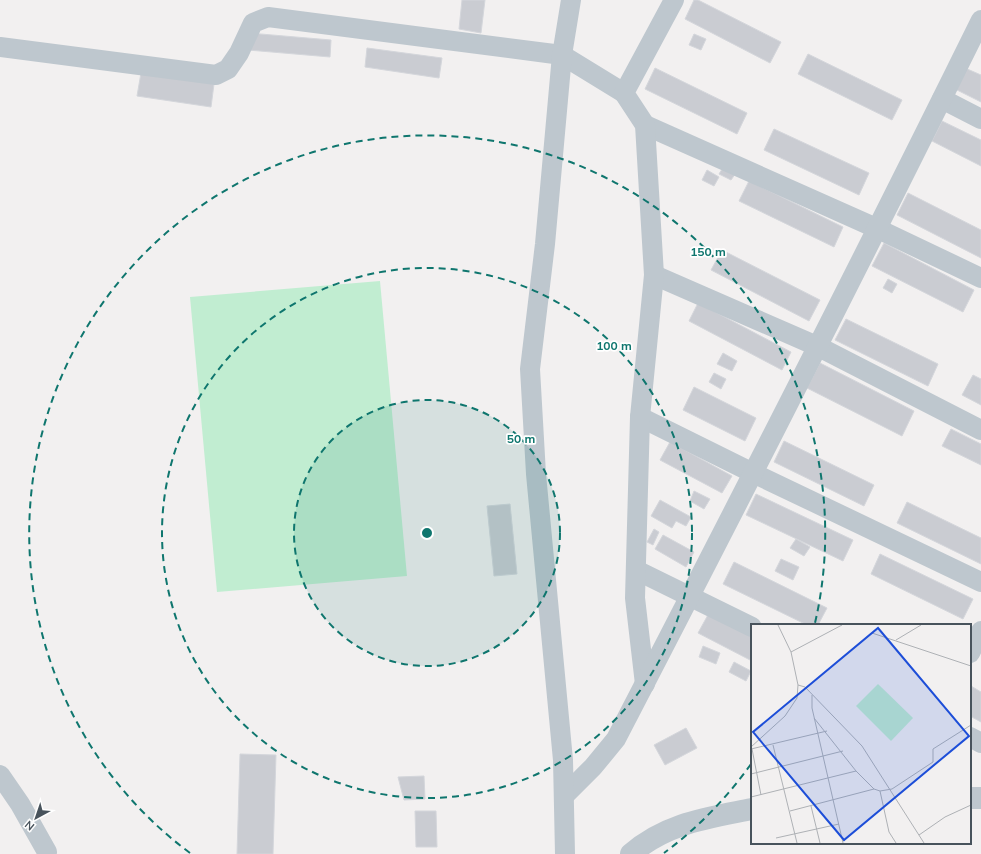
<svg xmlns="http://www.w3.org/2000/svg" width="981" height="854" viewBox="0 0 981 854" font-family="Mulish,sans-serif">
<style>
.green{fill:#c1edd1}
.building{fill:#caccd2;stroke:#d4d6db}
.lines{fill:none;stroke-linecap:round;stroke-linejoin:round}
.minor{stroke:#bec7ce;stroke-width:20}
.tertiary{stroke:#bec7ce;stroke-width:22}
.ring{fill:none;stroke:#0f766e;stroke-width:2;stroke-dasharray:7 5}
.inset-road{fill:none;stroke:#aeb1b5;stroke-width:1}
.view{fill:#1d4ed8;fill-opacity:0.15;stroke:#1d4ed8;stroke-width:2}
.inset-edge{fill:none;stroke:#48535c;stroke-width:2}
.centre{fill:#0f766e;stroke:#fff;stroke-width:2}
.ring-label{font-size:12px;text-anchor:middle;font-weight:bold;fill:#0f766e;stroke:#fff;stroke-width:3.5;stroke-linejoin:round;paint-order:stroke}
</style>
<rect width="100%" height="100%" fill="#f2f0f0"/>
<!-- green -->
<path class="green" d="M380 281 407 576 217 592 190 297Z"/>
<!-- building -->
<g class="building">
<path d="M462 0H485L481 33 459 29Z"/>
<path d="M694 0H698L781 42 770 63 685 19Z"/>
<path d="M249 33 331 40 330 57 248 50Z"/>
<path d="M694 34 706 39 701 50 689 45Z"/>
<path d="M367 48 442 58 439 78 365 67Z"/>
<path d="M808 54 902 100 892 120 798 74Z"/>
<path d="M655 68 747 113 737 134 645 89Z"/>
<path d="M965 68 981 75V102L955 89Z"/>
<path d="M141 73 214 84 211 107 137 96Z"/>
<path d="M942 121 981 140V166L932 141Z"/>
<path d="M774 129 869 173 859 195 764 150Z"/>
<path d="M724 166 736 173 731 180 719 174Z"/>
<path d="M707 170 719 177 714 186 702 180Z"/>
<path d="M749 181 843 227 834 247 739 201Z"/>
<path d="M908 193 981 230V258L897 215Z"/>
<path d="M884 243 974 290 963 312 872 266Z"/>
<path d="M722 250 820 300 809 321 711 270Z"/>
<path d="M888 279 897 284 892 293 883 288Z"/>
<path d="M698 303 791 352 782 370 689 321Z"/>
<path d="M846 319 938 364 928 386 835 340Z"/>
<path d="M723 353 737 361 732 371 717 364Z"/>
<path d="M820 363 914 411 902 436 807 388Z"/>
<path d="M714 373 726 379 721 389 709 382Z"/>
<path d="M973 375 981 379V405L962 395Z"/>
<path d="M694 387 756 418 745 441 683 410Z"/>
<path d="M951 429 981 444V465L942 446Z"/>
<path d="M784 441 874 485 864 506 774 462Z"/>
<path d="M670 442 732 476 722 493 660 460Z"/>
<path d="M694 491 710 499 704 509 690 501Z"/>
<path d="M756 494 853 540 843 561 746 515Z"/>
<path d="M660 500 691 517 686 526 676 521 672 528 651 516Z"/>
<path d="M907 502 981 538V564L897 523Z"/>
<path d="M510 504 517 574 494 576 487 506Z"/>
<path d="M654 529 659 532 653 545 647 542Z"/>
<path d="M663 535 694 552 686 567 655 549Z"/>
<path d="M796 539 810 547 804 556 790 548Z"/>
<path d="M880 554 973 599 963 619 871 574Z"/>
<path d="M781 559 799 567 793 580 775 571Z"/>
<path d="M734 562 827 608 818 625H807L723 584Z"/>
<path d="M709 613 752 636V661L698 633Z"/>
<path d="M703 646 720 653 716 664 699 657Z"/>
<path d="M734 662 751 671 746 681 729 672Z"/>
<path d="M971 686 981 692V722L970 716Z"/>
<path d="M686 728 697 748 665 765 654 745Z"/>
<path d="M240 754 276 755 273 854H237Z"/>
<path d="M424 776 425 799 404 800 398 777Z"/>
<path d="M415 811H436L437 847H416Z"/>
</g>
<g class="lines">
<!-- minor -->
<g class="minor">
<path d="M0 47 216 75 228 69 239 53 253 23 268 17 562 55 624 93"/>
<path d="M942 99 981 119"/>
<path d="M645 125 876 228 981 278"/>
<path d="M654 275 819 347 981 430"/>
<path d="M640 417 753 473 981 582"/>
<path d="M636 570 752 627"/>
<path d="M970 653 981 631"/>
<path d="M645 684 635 598 640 417 654 275 645 125 624 93 674 0"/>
<path d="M970 737 981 743"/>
<path d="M0 775 20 804 47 852"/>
<path d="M564 796 593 767 616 739C740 500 862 261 981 20"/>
<path d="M565 854 563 760 536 474 530 369 545 244 562 55 571 0"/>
</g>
<!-- tertiary -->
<g class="tertiary">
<path d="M970 798H981"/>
<path d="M631 854C666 823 708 818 752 809"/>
</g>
</g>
<!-- distance rings -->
<circle cx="427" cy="533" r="133" fill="#0f766e" fill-opacity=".12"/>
<g class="ring">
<circle cx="427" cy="533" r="133"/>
<circle cx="427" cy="533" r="265"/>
<path d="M751 764A398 398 0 0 1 664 853M190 853A398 398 0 1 1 815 623"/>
</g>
<!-- overview -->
<g transform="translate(751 624)">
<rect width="220" height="220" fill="#f2f0f0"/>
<path d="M127 60 162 94 140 117 105 82Z" fill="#c1edd1"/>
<path class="inset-road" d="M121 9 220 42M145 16 170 1M40 28 91 1M47 61 54 63 111 122 173 219M61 71V84L92 219M63 94 105 147 123 165 129 167 138 208 145 219M22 121 46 219M0 123 34 92 46 74 47 61 40 28 27 1M0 125 76 107M1 125 10 171M0 150 92 127M129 167 141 165 182 138V125L220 101M0 173 105 147M60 182 69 219M39 187 123 165M168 211 194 193 220 181M25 214 88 200"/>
<path class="view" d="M127 4 218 112 93 216 2 108Z"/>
<rect width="220" height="220" class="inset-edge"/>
</g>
<circle cx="427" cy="533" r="6" class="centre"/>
<g class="ring-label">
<text x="708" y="256">150 m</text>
<text x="614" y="350">100 m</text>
<text x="521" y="443">50 m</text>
</g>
<!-- north arrow -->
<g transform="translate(36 818) rotate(220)" stroke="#ffffff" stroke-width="3" paint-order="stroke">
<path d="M0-3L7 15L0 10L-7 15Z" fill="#48535c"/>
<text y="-6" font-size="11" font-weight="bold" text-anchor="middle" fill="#48535c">N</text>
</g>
</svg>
